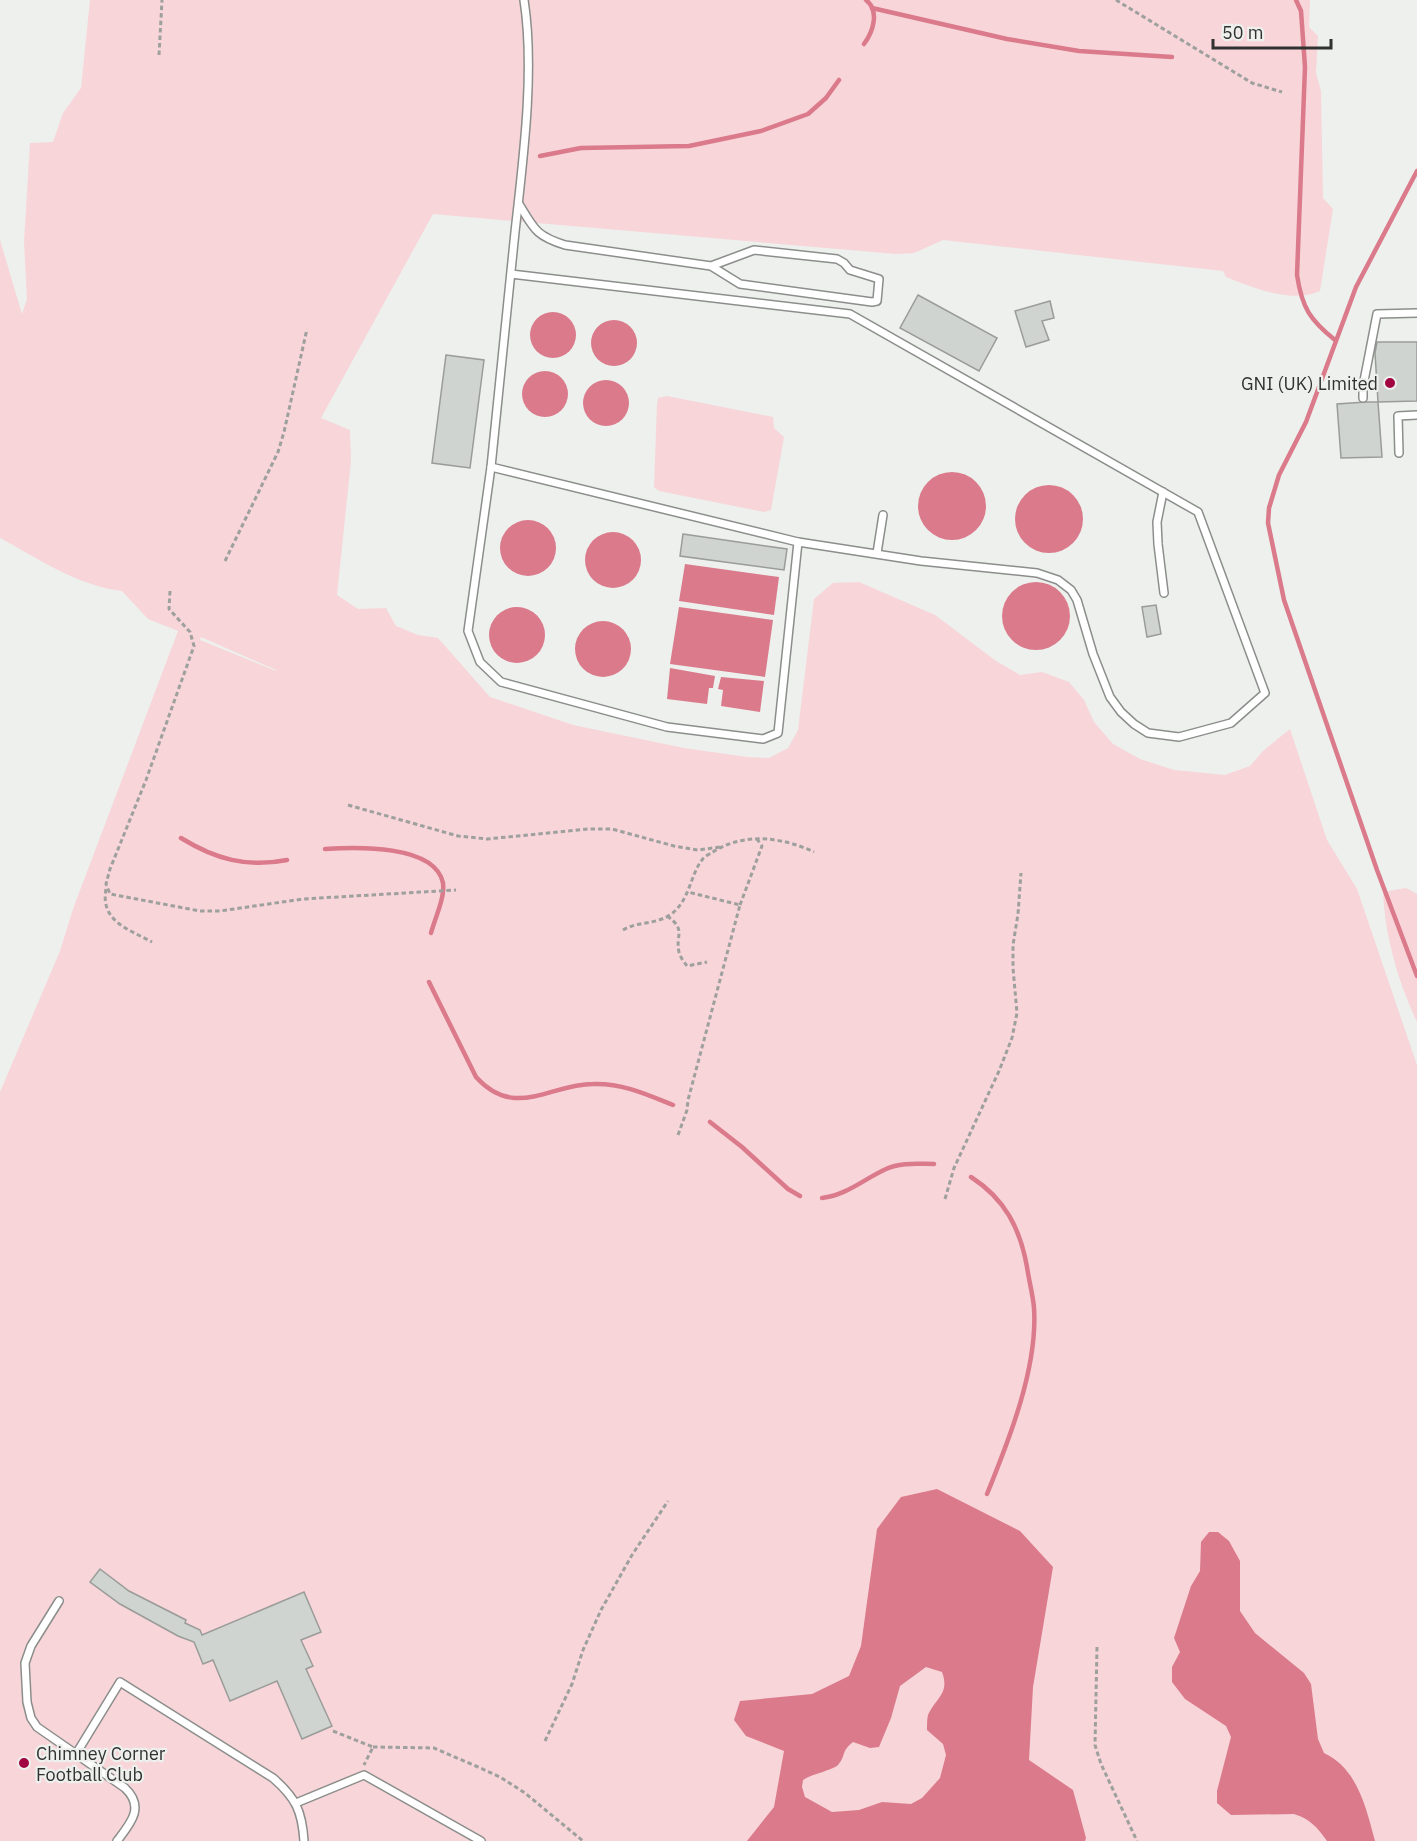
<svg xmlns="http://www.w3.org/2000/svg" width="1417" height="1841" viewBox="0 0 1417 1841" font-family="'IBM Plex Sans',sans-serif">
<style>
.green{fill:#f8d5d9;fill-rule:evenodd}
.water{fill:#da7a8b;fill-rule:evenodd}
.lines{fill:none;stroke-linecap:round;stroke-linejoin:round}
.stream{stroke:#da7a8b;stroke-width:4.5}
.building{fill:#d0d4d0;stroke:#999c99;stroke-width:1.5}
.lane-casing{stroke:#8b8e8b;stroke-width:10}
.path{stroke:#9ea09e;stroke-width:3;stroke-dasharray:4.5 3;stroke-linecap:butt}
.lane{stroke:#fff;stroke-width:7}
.poi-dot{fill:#a10440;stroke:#edf0ed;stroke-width:2}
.labels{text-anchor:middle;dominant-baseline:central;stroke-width:4.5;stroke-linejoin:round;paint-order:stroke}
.poi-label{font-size:18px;fill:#303130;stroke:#edf0ed;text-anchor:end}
</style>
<rect width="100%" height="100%" fill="#edf0ed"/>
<!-- green -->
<g class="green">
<path d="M90 0H1310L1309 27 1318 36 1316 73 1321 91 1323 198 1333 209 1320 291C1291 304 1254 288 1226 277L1223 271 943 240 914 253 896 254 433 214 321 418 350 430 351 461 337 595 358 609 386 608 396 626 418 635 438 638 490 697 573 725 684 748 747 757 769 758 788 748 798 730 814 599 833 583 859 582 935 615 996 661 1020 675 1042 672 1069 682 1084 700 1094 722 1113 744 1140 759 1174 770 1225 775 1250 766 1263 751 1290 729 1327 840 1357 889 1417 1065V1841H0V1092L60 951 73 909 178 631 148 619 122 591C78 586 39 559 0 538V240L22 314 27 299 24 242 30 143 53 142 63 113 81 88ZM201 637 276 670V671L200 640Z"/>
<path d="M667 396 773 417 774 428 784 437 771 510 764 512 659 491 654 487 657 404 658 398Z"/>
<path d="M1406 888 1417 894V1022C1398 982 1385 936 1383 892Z"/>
</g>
<!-- water -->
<g class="water">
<circle cx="553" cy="335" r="23"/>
<circle cx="614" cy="343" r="23"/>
<circle cx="545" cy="394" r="23"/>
<circle cx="606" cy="403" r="23"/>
<circle cx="952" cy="506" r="34"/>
<circle cx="1049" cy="519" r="34"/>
<circle cx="528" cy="548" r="28"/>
<circle cx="613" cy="560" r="28"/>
<path d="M685 564 779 577 774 615 679 601Z"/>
<circle cx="1036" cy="616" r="34"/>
<circle cx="517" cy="635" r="28"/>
<path d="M679 607 773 620 765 677 670 664Z"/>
<circle cx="603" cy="649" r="28"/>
<path d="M670 668 715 676 713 688H709L707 704 667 699Z"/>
<path d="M721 677 764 681 760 712 721 706 723 690 718 689Z"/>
<path d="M937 1489 1020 1531 1053 1567 1033 1687 1029 1760 1073 1790 1086 1838 1085 1841H747L774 1807 784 1751 746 1736 734 1720 740 1701 812 1694 849 1676 861 1646 877 1529 901 1497ZM926 1667 942 1672C950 1694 936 1697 928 1715 927 1719 927 1725 927 1730L943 1744 946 1755 940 1778 922 1798 911 1804 882 1802 859 1810 832 1812 805 1797 802 1787 803 1780C812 1774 833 1770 838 1765 846 1756 841 1751 853 1742L870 1748 879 1747 891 1718 900 1686Z"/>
<path d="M1209 1532H1218L1229 1541 1240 1561V1611L1255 1633 1304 1673 1311 1684 1318 1739 1324 1753C1358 1769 1366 1808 1375 1841H1327C1317 1827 1310 1819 1294 1814L1231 1815 1217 1803V1791L1231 1737 1226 1726 1185 1699 1172 1682V1667L1180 1652 1174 1638 1191 1586 1200 1571 1201 1542Z"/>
</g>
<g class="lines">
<!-- stream -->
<g class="stream">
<path d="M1296 0 1301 11 1305 67 1297 275C1302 308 1310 320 1335 340"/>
<path d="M872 8 1007 39 1079 51 1172 57"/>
<path d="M864 44C873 32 880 11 866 0"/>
<path d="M540 156 581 148 689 146 761 131 808 114 826 98 839 80"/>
<path d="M1417 171 1356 287 1306 422 1279 475 1269 508 1268 523 1284 600 1377 870 1417 976"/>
<path d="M181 838C215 859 247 868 287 860"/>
<path d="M325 849C355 847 435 844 443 883 445 898 435 918 431 933"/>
<path d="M429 982 476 1077C515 1120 550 1084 593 1084 622 1083 646 1094 673 1105"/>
<path d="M710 1122 742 1147 788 1189 800 1196"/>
<path d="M971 1177C1005 1199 1020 1228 1027 1267 1029 1281 1033 1295 1034 1308 1038 1367 1009 1440 987 1494"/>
<path d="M822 1198C847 1195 864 1179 886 1169 900 1162 919 1164 934 1164"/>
</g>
</g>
<!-- building -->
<g class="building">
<path d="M918 295 997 338 979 371 900 328Z"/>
<path d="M1050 301 1054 318 1042 321 1049 340 1026 347 1015 311Z"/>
<path d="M1377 342H1417V401L1378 402 1375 353Z"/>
<path d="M446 355 484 360 470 468 432 463Z"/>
<path d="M1366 402H1378L1382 457 1341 458 1337 404Z"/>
<path d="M683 534 787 549 784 570 680 556Z"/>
<path d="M1156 605 1161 634 1147 637 1142 607Z"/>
<path d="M100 1569 129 1591 186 1620 185 1623 200 1630 202 1635 304 1592 321 1632 301 1640 313 1666 306 1669 332 1726 302 1739 277 1681 230 1701 213 1660 203 1664 194 1642 178 1636 120 1604 90 1582Z"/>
</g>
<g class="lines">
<!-- lane casing -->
<g class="lane-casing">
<g id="lane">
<path d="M519 204C534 229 536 236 565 245L711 266 740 284 872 302 877 301 879 279 850 270 844 263 837 259 754 250 711 266"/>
<path d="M511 274 850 314 1198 512 1265 693 1231 723 1179 737 1148 733 1134 724 1121 712 1110 697 1093 654 1077 600 1071 590 1058 580 1037 573 921 561 798 542 491 467C499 389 507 310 515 232 523 160 535 71 524 0"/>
<path d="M1363 398V386L1377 314 1417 313"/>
<path d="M1399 453 1398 416 1417 415"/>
<path d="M491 467 468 631 480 662 501 682 667 727 763 739 778 733 798 542"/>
<path d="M1163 492 1157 522 1158 544 1164 593"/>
<path d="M877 553 883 515"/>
<path d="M59 1601 31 1646 25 1663 27 1702 31 1718 37 1727 125 1788C145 1807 131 1823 117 1841"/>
<path d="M76 1754 120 1682 273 1778C296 1798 302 1811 304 1841"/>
<path d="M296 1803 364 1775 481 1841"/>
</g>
</g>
<!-- path -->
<g class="path">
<path d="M1116 0 1252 83 1282 92"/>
<path d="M159 55 162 0"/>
<path d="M225 561 278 452 284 432 307 329"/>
<path d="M170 591 169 609 190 632 194 646 146 780 110 869 106 884 110 894 200 911H220L303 899 456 890"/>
<path d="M348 805 458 836 487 839 588 829H612L674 846 698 850 720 847"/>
<path d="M106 889C100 921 128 929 152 942"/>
<path d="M740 905 762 846 757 839"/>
<path d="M667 916C687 930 675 935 679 952 680 957 684 962 687 966L707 962"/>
<path d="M623 930C638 921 654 925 670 915 690 901 690 875 702 860 704 856 710 854 713 852 744 832 782 837 814 852"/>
<path d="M678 1135 687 1110 688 1100 740 905 688 892"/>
<path d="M945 1199 954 1168 999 1071 1012 1038 1017 1013 1013 968V945L1018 914 1021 873"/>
<path d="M1097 1647 1095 1745 1101 1764 1137 1841"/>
<path d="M333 1731 373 1747 364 1765"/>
<path d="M545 1741 572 1684 583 1650 601 1610 632 1555 668 1501"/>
<path d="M373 1747 434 1748 478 1767 500 1777 525 1793 583 1841"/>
</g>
<!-- lane -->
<use href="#lane" class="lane"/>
</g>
<!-- markers -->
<g class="poi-dot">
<circle cx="1390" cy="383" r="6"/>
<circle cx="24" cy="1763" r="6"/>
</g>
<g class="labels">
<!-- poi labels -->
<g class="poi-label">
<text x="1378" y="383">GNI (UK) Limited</text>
<text x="36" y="1753" text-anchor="start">Chimney Corner<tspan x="36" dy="21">Football Club</tspan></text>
</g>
</g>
<!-- scale -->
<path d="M1213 39v9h118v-9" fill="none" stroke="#303130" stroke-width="3"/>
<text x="1222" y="39" font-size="18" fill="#303130" stroke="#edf0ed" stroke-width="4.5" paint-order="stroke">50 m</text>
</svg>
